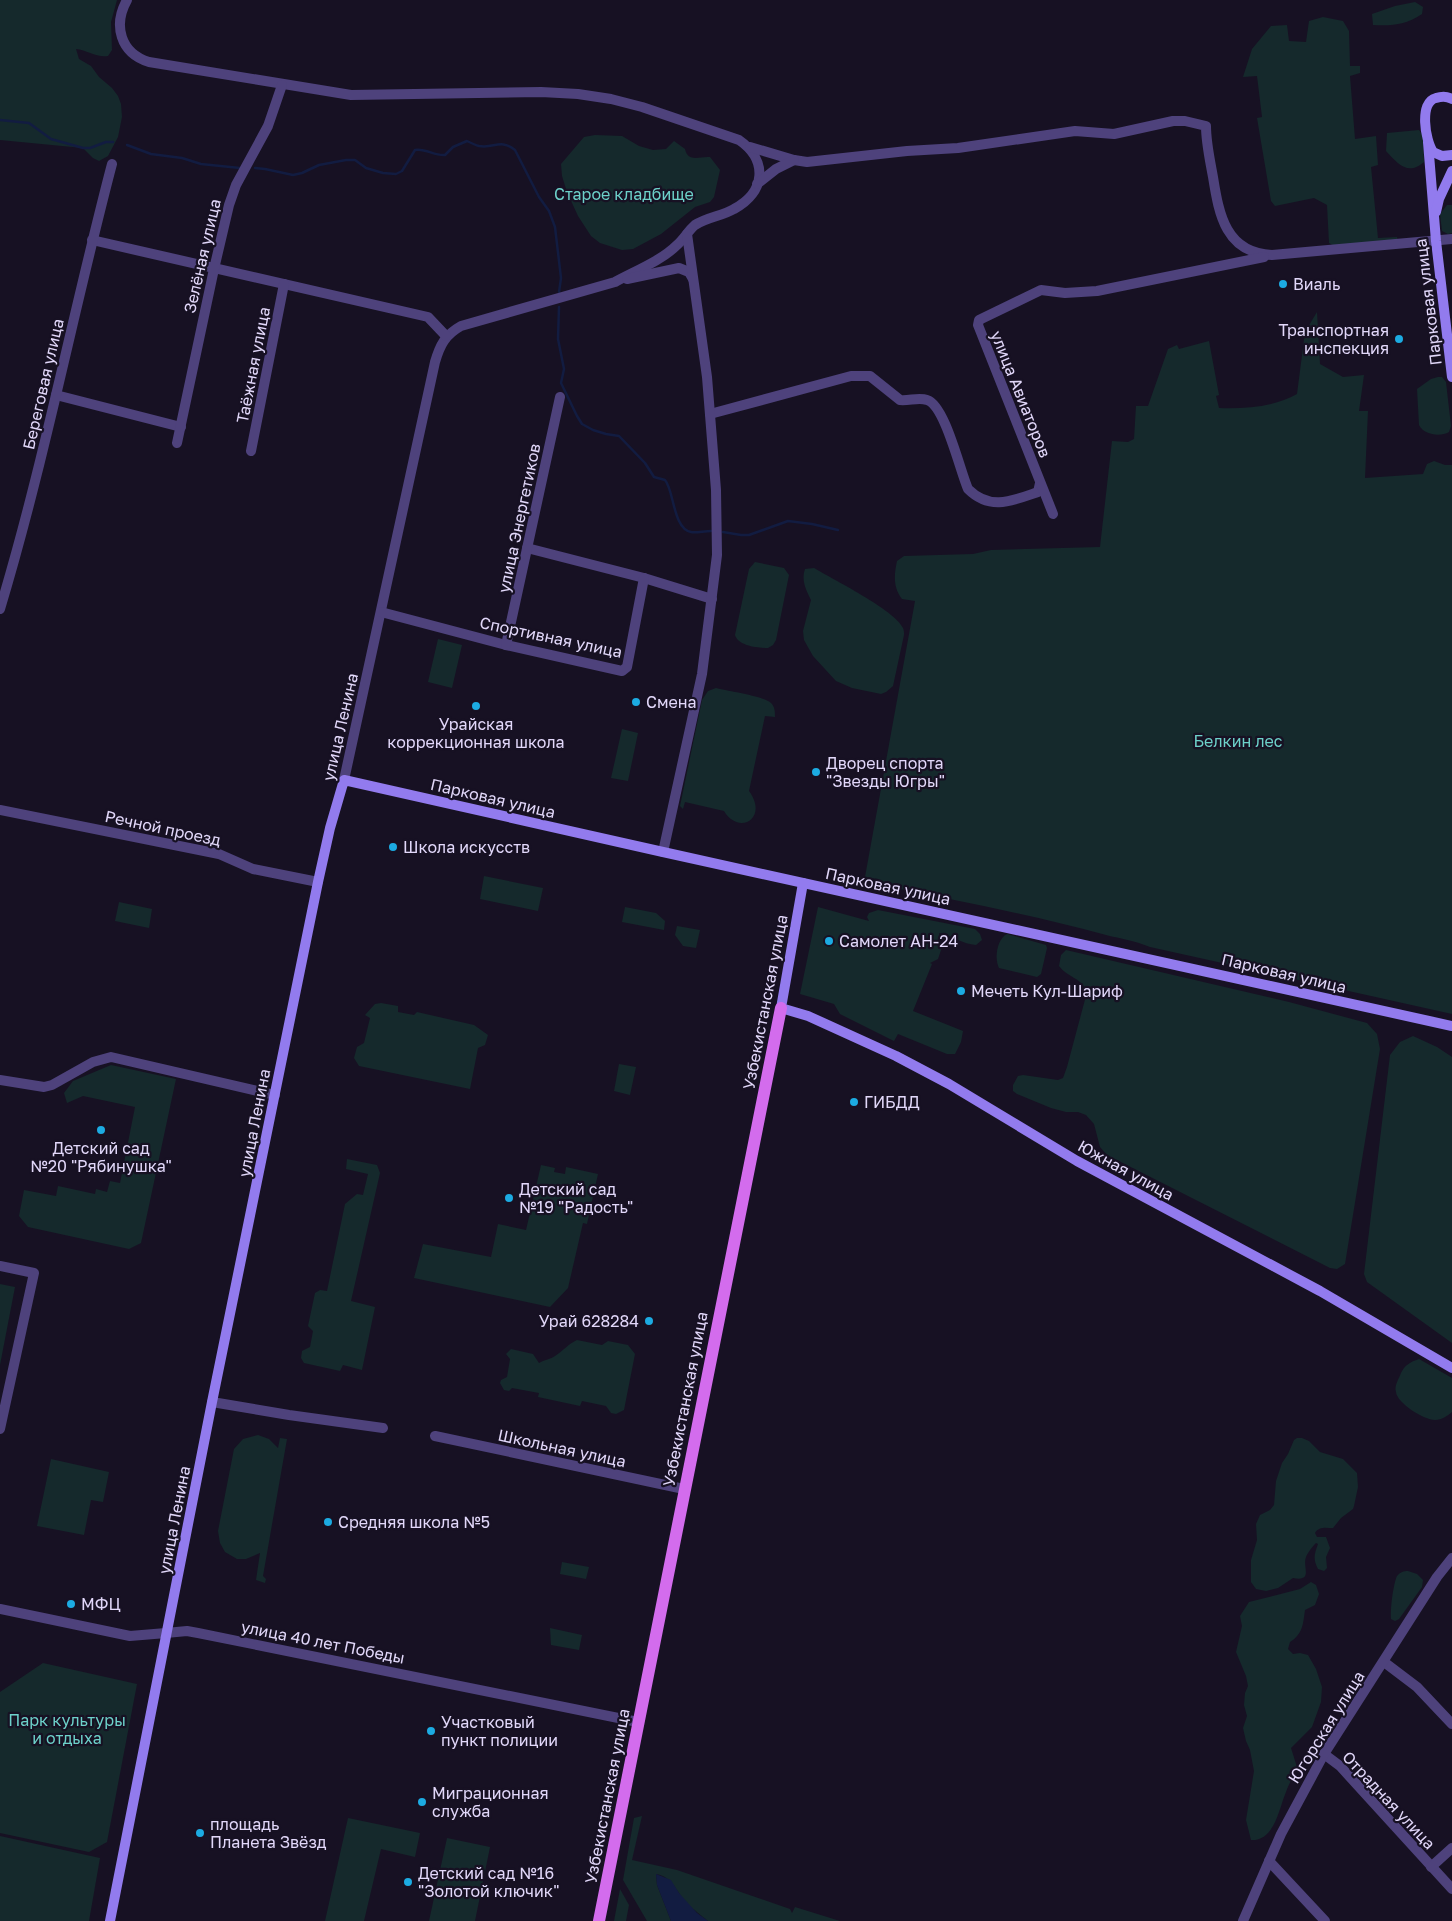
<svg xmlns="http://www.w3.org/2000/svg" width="1452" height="1921" viewBox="0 0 1452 1921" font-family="'Golos Text',sans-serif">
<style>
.green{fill:#15292c}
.water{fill:#121c41}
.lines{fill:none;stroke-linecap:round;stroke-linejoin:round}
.stream{stroke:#121c41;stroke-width:2.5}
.minor{stroke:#4e427c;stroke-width:10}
.tertiary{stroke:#4e427c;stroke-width:10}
.secondary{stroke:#927bee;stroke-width:10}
.primary{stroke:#d36ced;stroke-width:12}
.poi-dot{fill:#1cabe2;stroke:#171123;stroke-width:2}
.labels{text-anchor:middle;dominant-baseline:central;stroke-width:4.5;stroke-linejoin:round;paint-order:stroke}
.park-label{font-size:16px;fill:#6dd1ca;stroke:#171123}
.street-label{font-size:16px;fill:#e2d8fa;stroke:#171123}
.poi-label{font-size:16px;fill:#e2d8fa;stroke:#171123;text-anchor:start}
</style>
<rect width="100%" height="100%" fill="#171123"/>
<!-- green -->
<g class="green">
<path d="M0 0H117L111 22 112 50 108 56C97 58 87 50 76 49L79 59 91 66 99 77 112 88 118 96 121 104 122 117 118 137 108 156 99 161 93 158 83 148 0 140Z"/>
<path d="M1415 2 1423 7 1422 14C1406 25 1392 26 1373 25L1372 14 1395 6Z"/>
<path d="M1323 17 1343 21 1349 31 1350 66H1360V73L1350 76 1355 139 1376 136 1378 165 1371 167 1378 238 1397 237 1398 241 1336 247 1329 243 1327 205 1314 198 1275 206 1271 201 1257 118 1262 117 1257 76 1243 77 1252 49 1271 26 1287 25 1289 41 1306 42 1309 21Z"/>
<path d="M1419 130 1423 136 1424 162C1408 176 1398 164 1386 151L1387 133Z"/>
<path d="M595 135 622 136 639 146 653 150 666 149 674 141 685 149C688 163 700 156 710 157L720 170 714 197 710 202 695 207 661 234 633 249 622 250 600 243 591 236 578 216 567 192 562 176 561 164 584 137Z"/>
<path d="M1447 205H1452V233L1448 234 1442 231 1440 214Z"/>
<path d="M1317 312 1320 364 1343 377 1364 375 1359 411H1368L1365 478 1423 474 1427 464 1434 461 1445 465H1452V1014L1150 947C1133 940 1122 939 1106 935 1033 915 959 901 886 886L878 879 865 877 915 601 902 599C893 587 894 575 897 561L904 556 973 554 991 550 1100 547 1112 441 1128 442 1134 439 1136 406H1148L1168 349 1177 345 1179 349 1209 341 1219 395 1216 396 1219 408C1244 409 1274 407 1297 394L1305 332Z"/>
<path d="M1438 377H1442L1446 382 1451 426 1449 432C1440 437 1424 435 1419 425L1417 389 1431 379Z"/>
<path d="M755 562 784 568 789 575 776 640 773 645 768 648C758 648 738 646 735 635L749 569Z"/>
<path d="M814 568C832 579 895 610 903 628 904 630 904 633 904 635L893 686 886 692 881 694 852 688 836 681 813 656 804 640 803 631 811 600C806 590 801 580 805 569Z"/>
<path d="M438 639 462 645 452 688 428 682Z"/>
<path d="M716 688C727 691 764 696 771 703 775 707 775 712 775 717L765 716 749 791C769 818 739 836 724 811L685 802 683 809 680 806 702 700 708 691Z"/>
<path d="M622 729 638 733 628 781 611 778Z"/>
<path d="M484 876 543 888 538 911 480 899Z"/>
<path d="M119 902 152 909 149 928 115 921Z"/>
<path d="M625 907 656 913 665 921 664 930 622 922Z"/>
<path d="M818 907 869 921 867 917 869 913 878 910 975 929 980 934 982 940 976 945C963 944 952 936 939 933L942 947 938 959 930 963 932 964 913 1011 963 1031 961 1042 955 1054H947L898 1034 894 1041 840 1014 834 1004 800 994Z"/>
<path d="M677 926 700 930 696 948 683 946 675 935Z"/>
<path d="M1007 934 1046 945 1047 948 1041 974 1037 977 999 968C994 958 997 939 1007 934Z"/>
<path d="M1066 950 1289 1002 1367 1023 1377 1034 1380 1049 1345 1264 1337 1269 1330 1268 1107 1155 1100 1147 1094 1124 1086 1115 1078 1112H1066L1051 1108 1017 1094 1013 1091V1085L1018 1076 1023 1075 1058 1080 1063 1078 1067 1067 1087 992C1081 977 1068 978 1059 966L1061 955Z"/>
<path d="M381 1003 398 1006V1012L414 1015 417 1012 474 1025 488 1035 485 1045 478 1048 470 1089 359 1066 354 1058 357 1047 364 1043 370 1018 365 1015 375 1004Z"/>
<path d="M1413 1036 1437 1047 1452 1057V1343L1367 1282 1364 1274 1390 1055 1400 1042Z"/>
<path d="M619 1064 636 1067 630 1095 614 1091Z"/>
<path d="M111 1065 176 1079 141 1243 129 1249 28 1227 19 1216 24 1190 56 1196 58 1186 95 1194 96 1189 107 1192 110 1181 120 1183 135 1107 83 1096 67 1103 64 1093 73 1081Z"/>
<path d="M347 1159 377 1165 380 1173 351 1301 375 1307 362 1370 343 1365 340 1371 304 1363 301 1358 302 1351 310 1347 313 1331 308 1326 315 1293 320 1290 327 1291 345 1204 357 1194 363 1195 368 1174 346 1169Z"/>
<path d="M541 1165 555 1168 554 1172 565 1174 566 1167 598 1174 587 1224 583 1223 568 1288 550 1307 414 1278 423 1244 491 1257 498 1224 526 1230Z"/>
<path d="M0 1284 15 1287 0 1365Z"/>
<path d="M577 1340 602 1345 608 1341 628 1345 635 1354 624 1410 616 1414 611 1413 606 1406 582 1401 580 1406 538 1397 539 1393 512 1388 509 1391 504 1390 500 1383 501 1380 507 1377 510 1359 506 1354 511 1349 533 1354 539 1363C544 1360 551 1359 555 1356 563 1351 568 1344 577 1340Z"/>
<path d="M1419 1359 1452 1378V1412C1447 1416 1442 1420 1435 1420 1424 1420 1397 1403 1396 1392 1394 1385 1399 1379 1401 1373 1405 1365 1410 1362 1419 1359Z"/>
<path d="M258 1435 269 1439 278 1448 280 1438 287 1439 263 1576 266 1579 265 1583 256 1580 260 1553 246 1559H237L225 1552 220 1543 218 1531 234 1449 243 1439Z"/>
<path d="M1297 1438H1302L1309 1441 1320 1452 1343 1459 1357 1473 1358 1487 1354 1506 1353 1509 1341 1518 1333 1528C1326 1528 1319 1526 1315 1533L1317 1537H1326L1330 1548 1326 1557 1327 1568 1324 1571 1318 1569C1313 1559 1314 1555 1318 1544L1316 1543C1313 1546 1308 1552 1306 1557 1302 1567 1314 1582 1293 1578L1278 1588 1266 1591 1256 1589 1251 1582V1560L1257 1540 1256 1524 1260 1515 1270 1510 1274 1505 1276 1481 1282 1463 1288 1454 1294 1440Z"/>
<path d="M51 1459 109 1472 103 1502 91 1500 84 1535 37 1526Z"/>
<path d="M562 1562 589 1567 586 1579 560 1574Z"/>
<path d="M1408 1571 1417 1574 1423 1580 1422 1587 1399 1619 1395 1621 1391 1619C1390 1610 1393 1585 1397 1576 1400 1572 1404 1571 1408 1571Z"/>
<path d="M1311 1582 1316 1585 1319 1594 1315 1605 1305 1610C1303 1624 1303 1634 1290 1642L1288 1649 1293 1654 1300 1653 1308 1655 1316 1669 1322 1687 1321 1702 1312 1727 1291 1748 1297 1767C1294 1776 1289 1783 1286 1792 1279 1808 1275 1841 1251 1840L1246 1820 1254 1771 1250 1750 1246 1741 1243 1728 1247 1716 1244 1705 1245 1693 1248 1686 1246 1676 1236 1652 1242 1626 1240 1616 1249 1602 1300 1589Z"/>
<path d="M550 1628 582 1635 579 1650 551 1645Z"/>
<path d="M43 1663 137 1684 107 1842 89 1852 0 1833V1692Z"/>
<path d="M642 1816 632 1860 677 1870 790 1909 792 1913 795 1907 840 1921H708C698 1913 686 1904 679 1893 673 1884 668 1876 656 1874L657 1885 671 1921H647L623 1880 634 1818Z"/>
<path d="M348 1818 420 1833 415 1857 381 1849 364 1921H325Z"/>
<path d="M0 1836 100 1858 89 1921H0Z"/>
<path d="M447 1838 490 1847 475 1921H429Z"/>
<path d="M620 1889 629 1905 626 1921H614Z"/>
</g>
<!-- water -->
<path class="water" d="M656 1874 671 1880 679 1893 697 1913 708 1921H671L657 1885Z"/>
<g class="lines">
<!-- stream -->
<g class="stream">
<path d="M0 120 29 123 51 139 83 148H90L106 142H113"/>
<path d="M127 145 151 154 182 158 201 164 240 168"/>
<path d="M255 168 265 169 293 175 302 173 319 165 346 160H355L366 168 383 173 396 174 402 171 415 150C426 148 434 156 445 155L453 147 467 141C471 143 475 145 479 146 494 149 500 138 515 150L539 197 549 211 555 227 561 278 559 292"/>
<path d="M559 307 558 339 564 369 561 383 577 416 582 424 593 430 606 434 619 436 645 463 654 477 665 480C674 490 673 529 691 532 696 533 704 531 711 531"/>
<path d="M723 532 741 535H749L788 521 812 524 838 530"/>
</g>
<!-- minor -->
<g class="minor">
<path d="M127 0C113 25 120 53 149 62L351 95 541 92 578 94 611 99 642 107 739 140C768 160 766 192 734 209 722 216 707 217 695 225 688 231 684 239 677 245 661 261 635 271 615 282L461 326C445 335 440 345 435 362L344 780"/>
<path d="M750 147 794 160 807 162 907 151 958 148 1075 131 1114 134 1173 121H1185L1206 126C1206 143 1210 160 1213 177 1219 215 1226 253 1272 255L1452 239"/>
<path d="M757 184 776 169 794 160"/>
<path d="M92 240 428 317 446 336"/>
<path d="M627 279 679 268 689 272 693 279"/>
<path d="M56 395 181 427"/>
<path d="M710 414 851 376H870L900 400C909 401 919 397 927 400 945 405 960 471 968 489 990 511 1012 501 1038 492L1040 483"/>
<path d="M177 443 214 269 229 205 236 185 268 126 282 85"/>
<path d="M251 451 284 284"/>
<path d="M1053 514 978 325 979 320 1041 290 1065 293 1097 291 1264 257"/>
<path d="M527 548 644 578 712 599"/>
<path d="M0 609C44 463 73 312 112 164"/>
<path d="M381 612 506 645 622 671 627 667 644 578"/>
<path d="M506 645 560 397"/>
<path d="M0 810 219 854 253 869 318 882"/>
<path d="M663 852 702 674 717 555 716 490 707 377 687 234"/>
<path d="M0 1080 44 1087 52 1085 93 1062 111 1057 275 1095"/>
<path d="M0 1266 34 1273 0 1429"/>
<path d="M212 1402 289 1415 383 1428"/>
<path d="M435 1436 684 1489"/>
<path d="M0 1609 130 1636 166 1633"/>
<path d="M1384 1662 1417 1687 1452 1724"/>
<path d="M1324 1754 1340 1766 1452 1889"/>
<path d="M1269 1861 1325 1921"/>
<path d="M1431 1867 1452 1848"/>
<path d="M1243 1921 1281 1834 1324 1754 1437 1577 1452 1558"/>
</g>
<!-- tertiary -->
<path class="tertiary" d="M166 1633 187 1631 198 1633 638 1722"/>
<!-- secondary -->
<g class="secondary">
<path d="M1452 99C1447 96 1442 96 1436 98 1419 102 1425 140 1433 152L1442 156 1452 155"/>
<path d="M1428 142 1436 241 1452 377"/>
<path d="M1436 212 1439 199 1452 171"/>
<path d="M803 883 781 1008 808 1016 896 1056 949 1084 1077 1161 1320 1291 1452 1368"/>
<path d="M110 1921 212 1402 318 882 330 828 344 780 663 852 1452 1026"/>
</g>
<!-- primary -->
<path class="primary" d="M599 1921 781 1008"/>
</g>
<!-- markers -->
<g class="poi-dot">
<circle cx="1283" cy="284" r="5"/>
<circle cx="1399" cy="339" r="5"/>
<circle cx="636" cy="702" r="5"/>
<circle cx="476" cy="706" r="5"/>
<circle cx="816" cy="772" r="5"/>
<circle cx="393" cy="847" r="5"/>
<circle cx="829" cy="941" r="5"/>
<circle cx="961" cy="991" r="5"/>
<circle cx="854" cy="1102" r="5"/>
<circle cx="101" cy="1130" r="5"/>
<circle cx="509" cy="1198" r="5"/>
<circle cx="649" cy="1321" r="5"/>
<circle cx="328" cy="1522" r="5"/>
<circle cx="71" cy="1604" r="5"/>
<circle cx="431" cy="1731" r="5"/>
<circle cx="422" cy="1802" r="5"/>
<circle cx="200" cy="1833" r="5"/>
<circle cx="408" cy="1882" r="5"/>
</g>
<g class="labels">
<!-- park labels -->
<g class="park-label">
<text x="624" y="194">Старое кладбище</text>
<text x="1238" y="741">Белкин лес</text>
<text x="67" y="1720">Парк культуры<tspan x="67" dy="18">и отдыха</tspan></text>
</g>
<!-- street labels -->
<g class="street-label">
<text transform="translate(202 256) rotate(-77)">Зелёная улица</text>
<text transform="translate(1428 302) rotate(-97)">Парковая улица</text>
<text transform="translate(253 365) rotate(-79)">Таёжная улица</text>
<text transform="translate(43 384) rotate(-77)">Береговая улица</text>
<text transform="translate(1021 394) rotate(68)">улица Авиаторов</text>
<text transform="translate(519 518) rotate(-78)">улица Энергетиков</text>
<text transform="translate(551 637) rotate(12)">Спортивная улица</text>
<text transform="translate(340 727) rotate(-77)">улица Ленина</text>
<text transform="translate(493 798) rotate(13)">Парковая улица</text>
<text transform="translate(163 828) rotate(12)">Речной проезд</text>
<text transform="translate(888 886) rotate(12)">Парковая улица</text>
<text transform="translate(1284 973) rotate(13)">Парковая улица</text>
<text transform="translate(765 1002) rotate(-79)">Узбекистанская улица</text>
<text transform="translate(254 1123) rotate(-79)">улица Ленина</text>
<text transform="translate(1126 1170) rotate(29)">Южная улица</text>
<text transform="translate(685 1399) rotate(-79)">Узбекистанская улица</text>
<text transform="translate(562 1448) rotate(12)">Школьная улица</text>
<text transform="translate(174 1520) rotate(-79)">улица Ленина</text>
<text transform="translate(323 1642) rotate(11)">улица 40 лет Победы</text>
<text transform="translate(1326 1727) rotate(-58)">Югорская улица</text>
<text transform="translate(607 1796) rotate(-79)">Узбекистанская улица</text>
<text transform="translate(1389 1800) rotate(47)">Отрадная улица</text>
</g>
<!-- poi labels -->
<g class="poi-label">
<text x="1293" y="284">Виаль</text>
<text x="1389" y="330" text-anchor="end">Транспортная<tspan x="1389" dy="18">инспекция</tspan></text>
<text x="646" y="702">Смена</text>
<text x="476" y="724" text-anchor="middle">Урайская<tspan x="476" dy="18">коррекционная школа</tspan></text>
<text x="826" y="763">Дворец спорта<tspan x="826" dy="18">"Звезды Югры"</tspan></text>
<text x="403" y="847">Школа искусств</text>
<text x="839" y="941">Самолет АН-24</text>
<text x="971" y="991">Мечеть Кул-Шариф</text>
<text x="864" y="1102">ГИБДД</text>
<text x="101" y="1148" text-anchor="middle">Детский сад<tspan x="101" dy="18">№20 "Рябинушка"</tspan></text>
<text x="519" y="1189">Детский сад<tspan x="519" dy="18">№19 "Радость"</tspan></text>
<text x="639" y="1321" text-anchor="end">Урай 628284</text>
<text x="338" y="1522">Средняя школа №5</text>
<text x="81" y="1604">МФЦ</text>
<text x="441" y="1722">Участковый<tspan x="441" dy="18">пункт полиции</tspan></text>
<text x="432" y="1793">Миграционная<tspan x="432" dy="18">служба</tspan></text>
<text x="210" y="1824">площадь<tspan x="210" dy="18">Планета Звёзд</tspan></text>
<text x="418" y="1873">Детский сад №16<tspan x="418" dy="18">"Золотой ключик"</tspan></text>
</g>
</g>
</svg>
